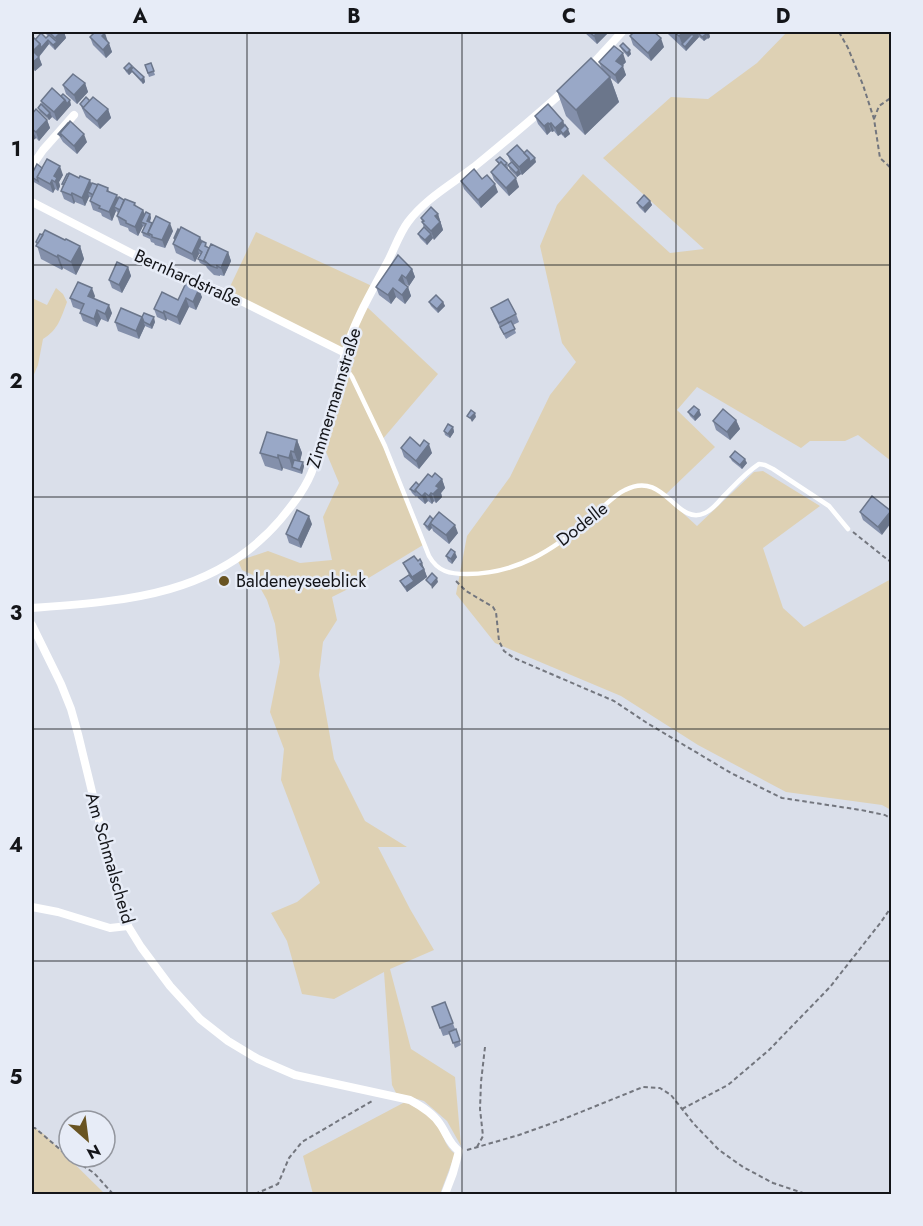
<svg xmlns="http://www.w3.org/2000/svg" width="923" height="1226" viewBox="0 0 923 1226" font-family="Jost,sans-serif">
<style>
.green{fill:#ded1b4}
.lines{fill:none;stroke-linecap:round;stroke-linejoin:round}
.path{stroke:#73767e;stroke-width:2;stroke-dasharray:4.5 3;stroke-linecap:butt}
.lane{stroke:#fff;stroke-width:4.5}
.street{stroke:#fff;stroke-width:8}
.wall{fill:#8490ab}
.shaded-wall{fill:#6b768b}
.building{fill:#99a8c7;stroke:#6b768b;stroke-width:1.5}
.grid{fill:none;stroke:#141519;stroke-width:1.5;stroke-opacity:0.55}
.poi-dot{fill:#695422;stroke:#e7ecf7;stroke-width:2}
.labels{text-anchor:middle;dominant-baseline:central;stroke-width:5;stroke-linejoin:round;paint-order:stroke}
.street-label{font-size:18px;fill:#141519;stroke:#e7ecf7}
.poi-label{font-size:18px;fill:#141519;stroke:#e7ecf7;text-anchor:start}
.neatline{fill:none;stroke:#141519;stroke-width:2}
.grid-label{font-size:20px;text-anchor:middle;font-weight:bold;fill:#141519}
</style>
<rect width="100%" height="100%" fill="#dadfea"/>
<!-- green -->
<g class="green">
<path d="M787 32H891V461L858 435 845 441H810L801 448 697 387 677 410 715 447 664 496 697 526 754 472 763 471 820 506 763 548 783 608 804 627 891 579V810L882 805 786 792 698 745 621 696 495 643 456 594 467 536 510 477 550 395 576 362 562 343 540 246 557 205 583 174 670 253 704 249 603 158 671 97 708 99 757 63Z"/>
<path d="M256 232 372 286 343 351 227 293Z"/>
<path d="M56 288 63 294 67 302C61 318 58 330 43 339L38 365 32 379V298L47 305Z"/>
<path d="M367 307 438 374 381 441 423 545 362 582 332 597 337 620 323 642 319 675 334 759 365 821 407 847H378L410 909 434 950 390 969 411 1049 455 1077 461 1146 447 1121 424 1101 396 1093 392 1085 384 972 334 999 302 994 287 941 271 913 297 902 320 883 281 780 284 749 270 712 280 662 275 624 267 600 253 575 242 570 238 561 268 551 300 563 332 560 323 517 339 483 326 452 320 449 346 352Z"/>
<path d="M405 1102C416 1107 429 1114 437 1125 444 1134 444 1146 455 1154L440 1194H313L303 1156Z"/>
<path d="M32 1126 45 1135 105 1194H32Z"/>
</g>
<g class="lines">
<!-- path -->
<g class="path">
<path d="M839 32 848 48 863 85 874 119 880 158 892 169"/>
<path d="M874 119 879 106 892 97"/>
<path d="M853 532 888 560 892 562"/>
<path d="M456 581 466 591 493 607 496 612 499 641 504 651 514 658 614 701 647 723 731 773 782 798 861 810 885 815 892 819"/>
<path d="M682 1109 728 1085 769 1050 830 987 881 922 892 906"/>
<path d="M32 1128H35L69 1157"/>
<path d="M477 1147 483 1136 480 1109 481 1082 485 1047"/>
<path d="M467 1150 519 1135 561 1120 643 1087 660 1088 671 1095 694 1124 719 1150 743 1167 773 1183 806 1194"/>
<path d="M70 1157 94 1173 113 1194"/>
<path d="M255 1194 278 1184 289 1158 302 1142 372 1101"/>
</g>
<!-- lane -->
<path class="lane" d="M343 364 352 377 385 446 429 556C438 572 450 574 467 574 517 574 553 550 590 519 599 511 614 495 625 490 665 469 676 527 705 513 712 510 717 504 722 498 734 486 745 473 759 464L765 465 773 469 829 506 848 529"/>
<!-- street -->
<g class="street">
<path d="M588 69 622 32"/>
<path d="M32 166 43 150 74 115"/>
<path d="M32 202 133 254 227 294 345 353"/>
<path d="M32 608C125 601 215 596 280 520 294 503 307 487 314 466 324 437 332 405 340 375 342 368 343 360 345 353 354 321 372 291 387 263 394 250 399 234 408 222 425 199 452 184 474 167 506 141 537 115 567 88"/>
<path d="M32 625 61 684 71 709 78 734 111 870 128 926 141 947 170 986 200 1019 228 1041 258 1059 295 1075 410 1100C421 1106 433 1113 440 1124 447 1134 449 1144 459 1151L453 1173 445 1194"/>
<path d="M32 907 58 912 110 928 128 926"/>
</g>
</g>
<!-- wall -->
<g class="wall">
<path d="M44 32H64L66 38 55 50 49 44 43 52 39 57 42 65 35 71 32 68V36L35 40 46 38 48 36Z"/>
<path d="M584 32H609L597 44Z"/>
<path d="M667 32H708L710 37 704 41 699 37 686 51 668 34Z"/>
<path d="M630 36 664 47 651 61 633 45Z"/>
<path d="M90 37 108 42 112 52 106 58 93 45Z"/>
<path d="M620 46 631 54 628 57 622 50Z"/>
<path d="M599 62H626L622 66 626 75 618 84 607 75 610 77 619 102 585 135 566 116 557 91 602 69Z"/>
<path d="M151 63 155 75 149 77 145 65Z"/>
<path d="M124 68H132L144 77 145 82 143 84 132 72 129 75 126 72Z"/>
<path d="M85 83 88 92 77 104 66 94 63 85Z"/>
<path d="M41 101 71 105 57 121 52 117 49 120 40 112 38 108 42 105Z"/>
<path d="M80 104 108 109 111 118 100 129 86 117Z"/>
<path d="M32 114 47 120 50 128 39 141 36 138 32 141Z"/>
<path d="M535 116 563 121 570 134 565 138 561 134 558 136 554 131 552 132 551 131 547 135 538 124Z"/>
<path d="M58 134 87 142 77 154 63 142Z"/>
<path d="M524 153 536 162 522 175 521 174 517 177 510 170 508 165 511 163 507 154Z"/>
<path d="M496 160 507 163 508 168 507 169 519 187 509 196 494 180 491 172 499 165Z"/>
<path d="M42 168 63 175 59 182 60 186 58 191 55 189 53 193 32 181V174Z"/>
<path d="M79 178 90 180 91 185 108 188 109 191 118 199 135 203 136 206 143 210 145 214H150L151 218 150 222 173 231 165 248 155 245 154 243 151 242 150 239 143 236 142 232 144 227 143 226 138 236 129 231 128 228 120 225 117 216 118 213 116 211 112 221 102 216 101 213 93 210 90 201 92 198 89 197 85 206 75 202 74 204 64 199 61 191 63 186 62 184Z"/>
<path d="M482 179 498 192 481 208 464 189 461 181Z"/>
<path d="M650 201 652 205 645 213 639 207 637 203Z"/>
<path d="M438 214 443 230 434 240 433 238 427 245 420 238 418 234 424 228 421 218Z"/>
<path d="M43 235 65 240 80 246 84 259 76 275 63 268 62 270 41 259 36 242Z"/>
<path d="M174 238 202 241 206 243 207 248 228 252 231 261 224 276 220 275V276L214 275 207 268 206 266 200 263 198 259 201 254H199L195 262 176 253 173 244 175 240Z"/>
<path d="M128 267 131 276 122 293 112 288 109 280Z"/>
<path d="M412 269 415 277 409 286 405 284V285L408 287 411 296 405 304 396 297 391 304 379 295 376 287Z"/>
<path d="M186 283 202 297 196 310 189 307 180 325 167 319 166 321 157 317 154 309 178 300Z"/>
<path d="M95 296 94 298 112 313 108 322 101 319 97 327 83 321 80 313 81 310 73 307 70 298Z"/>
<path d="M429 302H443L445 306 438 313 431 306Z"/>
<path d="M491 308 516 314 519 322 513 325 516 333 506 339 494 316Z"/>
<path d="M142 317 155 322 152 329 145 326 139 339 118 331 115 322Z"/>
<path d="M699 410 701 415 695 421 690 416 688 412Z"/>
<path d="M736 420 740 429 730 440 716 430 713 421Z"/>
<path d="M453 427 454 432 450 438 445 435 444 431Z"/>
<path d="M297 440 302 453 300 461 304 466 302 474 283 468 282 471 265 466 260 453Z"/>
<path d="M420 446 432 453 419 469 404 457 401 448Z"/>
<path d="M730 457 747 463 742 469 732 461Z"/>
<path d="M442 479 445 488 441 493 442 497 436 503 434 501 432 504 428 501 425 504 418 498 417 496 416 497 412 493 410 489 419 485Z"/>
<path d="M872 496 882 535 863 520 860 512Z"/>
<path d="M433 519 458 533 449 544 433 531 432 528 429 531 426 528 424 524Z"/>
<path d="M312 524 301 548 289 543 286 534Z"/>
<path d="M446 556 457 557 452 564 448 561Z"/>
<path d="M418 561 422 563 427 577 407 592 402 585 400 581 409 575 403 563Z"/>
<path d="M445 1002 461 1045 455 1048 450 1034 443 1036 432 1007Z"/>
</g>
<!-- shaded-wall -->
<g class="shaded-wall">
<path d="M61 32H64L66 38 55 50 53 45 57 42 55 38Z"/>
<path d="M598 32H609L597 44 594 36Z"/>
<path d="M683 32H691L693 38 694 36 692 32H704L698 33 699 37 686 51 685 47 682 44 684 49 679 36Z"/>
<path d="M709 32 710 37 708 39 706 35Z"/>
<path d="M105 33 108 42 105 45 102 36Z"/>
<path d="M705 34 707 38 704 41 702 37Z"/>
<path d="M661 38 664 47 651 61 648 53Z"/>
<path d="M48 40 49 44 37 59 39 57 42 65 35 71 32 63 33 51 40 44Z"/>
<path d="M109 43 112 52 106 58 103 50Z"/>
<path d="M630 50 631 54 628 57 627 53Z"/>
<path d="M623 53 626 62 619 69 616 61Z"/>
<path d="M132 66 133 70H131L132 72 129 75 127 71Z"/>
<path d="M623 66 626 75 618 84 615 75Z"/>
<path d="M144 77 145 82 143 84 141 80Z"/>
<path d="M610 77 619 102 585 135 576 110Z"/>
<path d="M85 83 88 92 77 104 74 95Z"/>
<path d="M65 100H70L71 105 57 121 54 112Z"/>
<path d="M108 109 111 118 100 129 97 121Z"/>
<path d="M50 113 52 117 49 120 47 116Z"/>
<path d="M47 120 50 128 39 141 36 132Z"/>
<path d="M563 121 566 130H560L561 134 558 136 555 128Z"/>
<path d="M548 123 551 131 547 135 544 126Z"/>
<path d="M551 123 554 131 552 132 549 124Z"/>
<path d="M568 129 570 134 565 138 563 134Z"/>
<path d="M34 134 36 138 32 141V136Z"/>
<path d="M84 134 87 142 77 154 74 146Z"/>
<path d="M529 158 532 166 522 175 519 167Z"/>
<path d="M535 158 536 162 532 166 530 162Z"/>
<path d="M60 166 63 175 59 182 60 186 58 191 55 182 54 176Z"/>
<path d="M519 170 521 174 517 177 516 173Z"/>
<path d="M516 178 519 187 509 196 506 188Z"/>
<path d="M52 180 55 189 53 193 50 184Z"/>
<path d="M90 180 93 189 88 192 89 197 85 206 82 198Z"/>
<path d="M495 184 498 192 481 208 478 200Z"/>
<path d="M72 193 75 202 74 204 71 195Z"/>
<path d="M117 195 120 203 114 207 116 211 112 221 109 212Z"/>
<path d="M650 201 652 205 645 213 643 208Z"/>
<path d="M143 210 146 218 141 222 143 226 138 236 135 227Z"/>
<path d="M150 214 151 218 148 225 147 221Z"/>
<path d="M438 214 443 230 434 240 431 231 435 216Z"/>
<path d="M170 223 173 231 165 248 162 240Z"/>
<path d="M431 234 433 238 427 245 425 240Z"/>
<path d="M200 237 204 245 198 249 199 254 195 262 192 254Z"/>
<path d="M80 246 84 259 76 275 71 262Z"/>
<path d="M228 252 231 261 224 276 221 268Z"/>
<path d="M58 255 63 268 62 270 57 257Z"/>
<path d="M128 267 131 276 122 293 119 285Z"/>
<path d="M412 269 415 277 409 286 406 278Z"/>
<path d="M402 275 405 284 402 289 399 280Z"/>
<path d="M408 287 411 296 405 304 402 295Z"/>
<path d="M92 288 95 296 92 304 88 296Z"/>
<path d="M393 288 396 297 391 304 388 295Z"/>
<path d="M199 289 202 297 196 310 193 302Z"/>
<path d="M186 298 189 307 180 325 177 317Z"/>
<path d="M443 302 445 306 438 313 437 309Z"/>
<path d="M109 305 112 313 108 322 105 314Z"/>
<path d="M97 310 101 319 97 327 94 319Z"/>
<path d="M164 311 167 319 166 321 163 313Z"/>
<path d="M142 317 145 326 139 339 136 331Z"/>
<path d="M154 317 155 322 152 329 150 325Z"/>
<path d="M699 410 701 415 695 421 694 417Z"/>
<path d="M475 413 476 417 472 422 470 418Z"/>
<path d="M736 420 740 429 730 440 727 432Z"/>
<path d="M453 427 454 432 450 438 448 434Z"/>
<path d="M297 440 302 453 299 465 294 452Z"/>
<path d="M429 444 432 453 419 469 416 461Z"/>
<path d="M291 451 295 464 292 467 289 458Z"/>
<path d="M278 455 283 468 282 471 278 458Z"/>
<path d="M745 459 747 463 742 469 740 465Z"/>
<path d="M303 462 304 466 302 474 300 470Z"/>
<path d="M442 479 445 488 441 493 442 497 436 503 433 494 436 486Z"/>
<path d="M425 493 428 501 425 504 422 496Z"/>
<path d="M431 493 434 501 432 504 429 496Z"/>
<path d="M891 511V523L882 535 878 527Z"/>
<path d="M309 516 312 524 301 548 298 540Z"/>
<path d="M431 524 432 528 429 531 428 527Z"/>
<path d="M455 525 458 533 449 544 446 535Z"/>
<path d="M455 552 457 557 452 564 451 559Z"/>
<path d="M422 563 427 577 407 592 405 587 414 581 412 577 420 564Z"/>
<path d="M437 578 438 582 432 589 431 585Z"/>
</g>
<!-- building -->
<g class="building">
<path d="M49 32H61L55 38Z"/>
<path d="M95 32H104L105 33 102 36 109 43 103 50 90 37Z"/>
<path d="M589 32H598L594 36Z"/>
<path d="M634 32H654L661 38 648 53 630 36Z"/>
<path d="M674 32H683L679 36Z"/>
<path d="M699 32H709L702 37 698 33Z"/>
<path d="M41 33 46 38 49 35 57 42 53 45 48 40 41 48 40 44 35 40Z"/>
<path d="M692 34 694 36 685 47 682 44Z"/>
<path d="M32 36 40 44 33 51 39 57 32 63Z"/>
<path d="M623 43 630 50 627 53 620 46Z"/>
<path d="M614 46 623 53 616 61 623 66 615 75 599 62Z"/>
<path d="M591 58 610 77 576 110 557 91Z"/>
<path d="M129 63 132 66 127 71 124 68Z"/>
<path d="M151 63 154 71 148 73 145 65Z"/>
<path d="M133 67 144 77 141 80 131 70Z"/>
<path d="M73 74 85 83 74 95 63 85Z"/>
<path d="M52 88 65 100 54 112 41 101Z"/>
<path d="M63 94 70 100 67 104 65 100 61 96Z"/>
<path d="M86 97 90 101 84 108 80 104Z"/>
<path d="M93 97 108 109 97 121 83 108Z"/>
<path d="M41 104 50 113 47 116 38 108Z"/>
<path d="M548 104 563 121 555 128 551 123 549 124 548 123 544 126 535 116Z"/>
<path d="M36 109 47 120 36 132 32 129V114Z"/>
<path d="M70 121 84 134 74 146 60 133Z"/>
<path d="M68 123H69L60 133 61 136 58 134Z"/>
<path d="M565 125 568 129 563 134 560 130Z"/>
<path d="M517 145 529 158 519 167 507 154Z"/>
<path d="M527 150 535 158 530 162 529 158 524 153Z"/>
<path d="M500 157 507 163 504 166 501 162 500 164 496 160Z"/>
<path d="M47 159 60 166 54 176 57 178 55 182 52 180 50 184 37 177Z"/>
<path d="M501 162 516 178 506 188 491 172Z"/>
<path d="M512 162 519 170 516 173 508 165Z"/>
<path d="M37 164 42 168 37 177 38 181 32 177V174Z"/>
<path d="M474 169 482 179 487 175 495 184 478 200 461 181Z"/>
<path d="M69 173 79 178 80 176 90 180 82 198 72 193 71 195 61 191Z"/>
<path d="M67 174H69L64 184H62Z"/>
<path d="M92 183 98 185 93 195 88 192Z"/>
<path d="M98 184 108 188 107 191 117 195 109 212 99 208 100 206 90 201Z"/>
<path d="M644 195 650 201 643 208 637 203Z"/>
<path d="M119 197 124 200 120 210 114 207Z"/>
<path d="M125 199 135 203 134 205 143 210 135 227 126 223V221L117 216Z"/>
<path d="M431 207 438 214 435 216 440 222 431 231 422 222 424 221 421 218Z"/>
<path d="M146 212 150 214 147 221 152 223 148 233 149 235 142 232 146 224 141 222Z"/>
<path d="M156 216 170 223 162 240 152 237V235L148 233Z"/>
<path d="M181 227 200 237 192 254 173 244Z"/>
<path d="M424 227 431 234 425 240 418 234Z"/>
<path d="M178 229 179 230 175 239 174 238Z"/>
<path d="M45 230 65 240 66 239 80 246 71 262 58 255 57 257 36 246Z"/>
<path d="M40 234 43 235 38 243 36 242Z"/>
<path d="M202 241 206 243 205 246 209 248 204 260 205 262 198 259 202 252 198 249Z"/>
<path d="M211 244 228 252 221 268 217 266V268L211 266 204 260Z"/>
<path d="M398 255 412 269 406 278 402 275 399 280 408 287 402 295 393 288 388 295 376 287Z"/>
<path d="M117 262 128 267 119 285 109 280Z"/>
<path d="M78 282 92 288 88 296 109 305 105 314 97 310 94 319 80 313 84 304 70 298Z"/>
<path d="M186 283 199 289 193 302 186 298 177 317 164 311 163 313 154 309 162 292 178 300Z"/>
<path d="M436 295 443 302 437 309 429 302Z"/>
<path d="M508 299 516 314 499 323 491 308Z"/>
<path d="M121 308 142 317 136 331 115 322Z"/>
<path d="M144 313 154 317 150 325 144 322 142 317Z"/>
<path d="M511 321 515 329 504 334 500 327Z"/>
<path d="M694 406 699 410 694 417 688 412Z"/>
<path d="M723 409 736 420 727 432 713 421Z"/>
<path d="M471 410 475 413 470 418 467 416Z"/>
<path d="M448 424 453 427 448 434 444 431Z"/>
<path d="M267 432 297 440 294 452 291 451 289 458 278 455V458L260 453Z"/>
<path d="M410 437 420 446 424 440 429 444 416 461 401 448Z"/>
<path d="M735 451 745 459 740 465 730 457Z"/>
<path d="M294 460 303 462 300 470 292 467Z"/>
<path d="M435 473 442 479 436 486 439 488 433 494 431 493 429 496 425 493 422 496 415 490 428 474 432 477Z"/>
<path d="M416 482 419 485 415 490 416 491 415 492 410 489Z"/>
<path d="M872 496 891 511 878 527 860 512Z"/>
<path d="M297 510 309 516 298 540 286 534Z"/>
<path d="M439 512 455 525 446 535 430 523Z"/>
<path d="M430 516 433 519 428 527 424 524Z"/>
<path d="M451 549 455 552 451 559 446 556Z"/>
<path d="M414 556 418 561 420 559 422 563 420 564 424 569 412 577 403 563Z"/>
<path d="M432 573 437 578 431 585 426 580Z"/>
<path d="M409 575 414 581 405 587 400 581Z"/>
<path d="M445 1002 453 1023 440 1028 432 1007Z"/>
<path d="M456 1029 460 1041 453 1043 449 1032Z"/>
</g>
<!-- grid -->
<path class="grid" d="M247 32V1194M462 32V1194M676 32V1194M32 265H892M32 497H892M32 729H892M32 961H892"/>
<!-- markers -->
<circle class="poi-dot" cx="224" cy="581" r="6"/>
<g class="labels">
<!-- street labels -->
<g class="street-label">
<text transform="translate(188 278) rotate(24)">Bernhardstraße</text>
<text transform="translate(334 398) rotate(-73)">Zimmermannstraße</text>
<text transform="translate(582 524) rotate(-38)">Dodelle</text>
<text transform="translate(110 858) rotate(74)">Am Schmalscheid</text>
</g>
<!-- poi labels -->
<g class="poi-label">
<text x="236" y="581">Baldeneyseeblick</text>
</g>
</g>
<!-- border -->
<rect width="923" height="1226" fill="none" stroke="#e7ecf7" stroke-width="66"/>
<!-- north arrow -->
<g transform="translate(87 1139) rotate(152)"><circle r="28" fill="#e7ecf7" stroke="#93969e" stroke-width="1.5"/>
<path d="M0-4.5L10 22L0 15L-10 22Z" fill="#695422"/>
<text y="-9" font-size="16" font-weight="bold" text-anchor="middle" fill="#141519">N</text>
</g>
<rect x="33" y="33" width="857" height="1160" class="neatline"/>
<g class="grid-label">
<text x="140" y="23">A</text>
<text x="354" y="23">B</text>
<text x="569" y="23">C</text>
<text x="783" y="23">D</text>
<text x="16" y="156">1</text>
<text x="16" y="388">2</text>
<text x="16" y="620">3</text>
<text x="16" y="852">4</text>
<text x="16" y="1084">5</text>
</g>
</svg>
